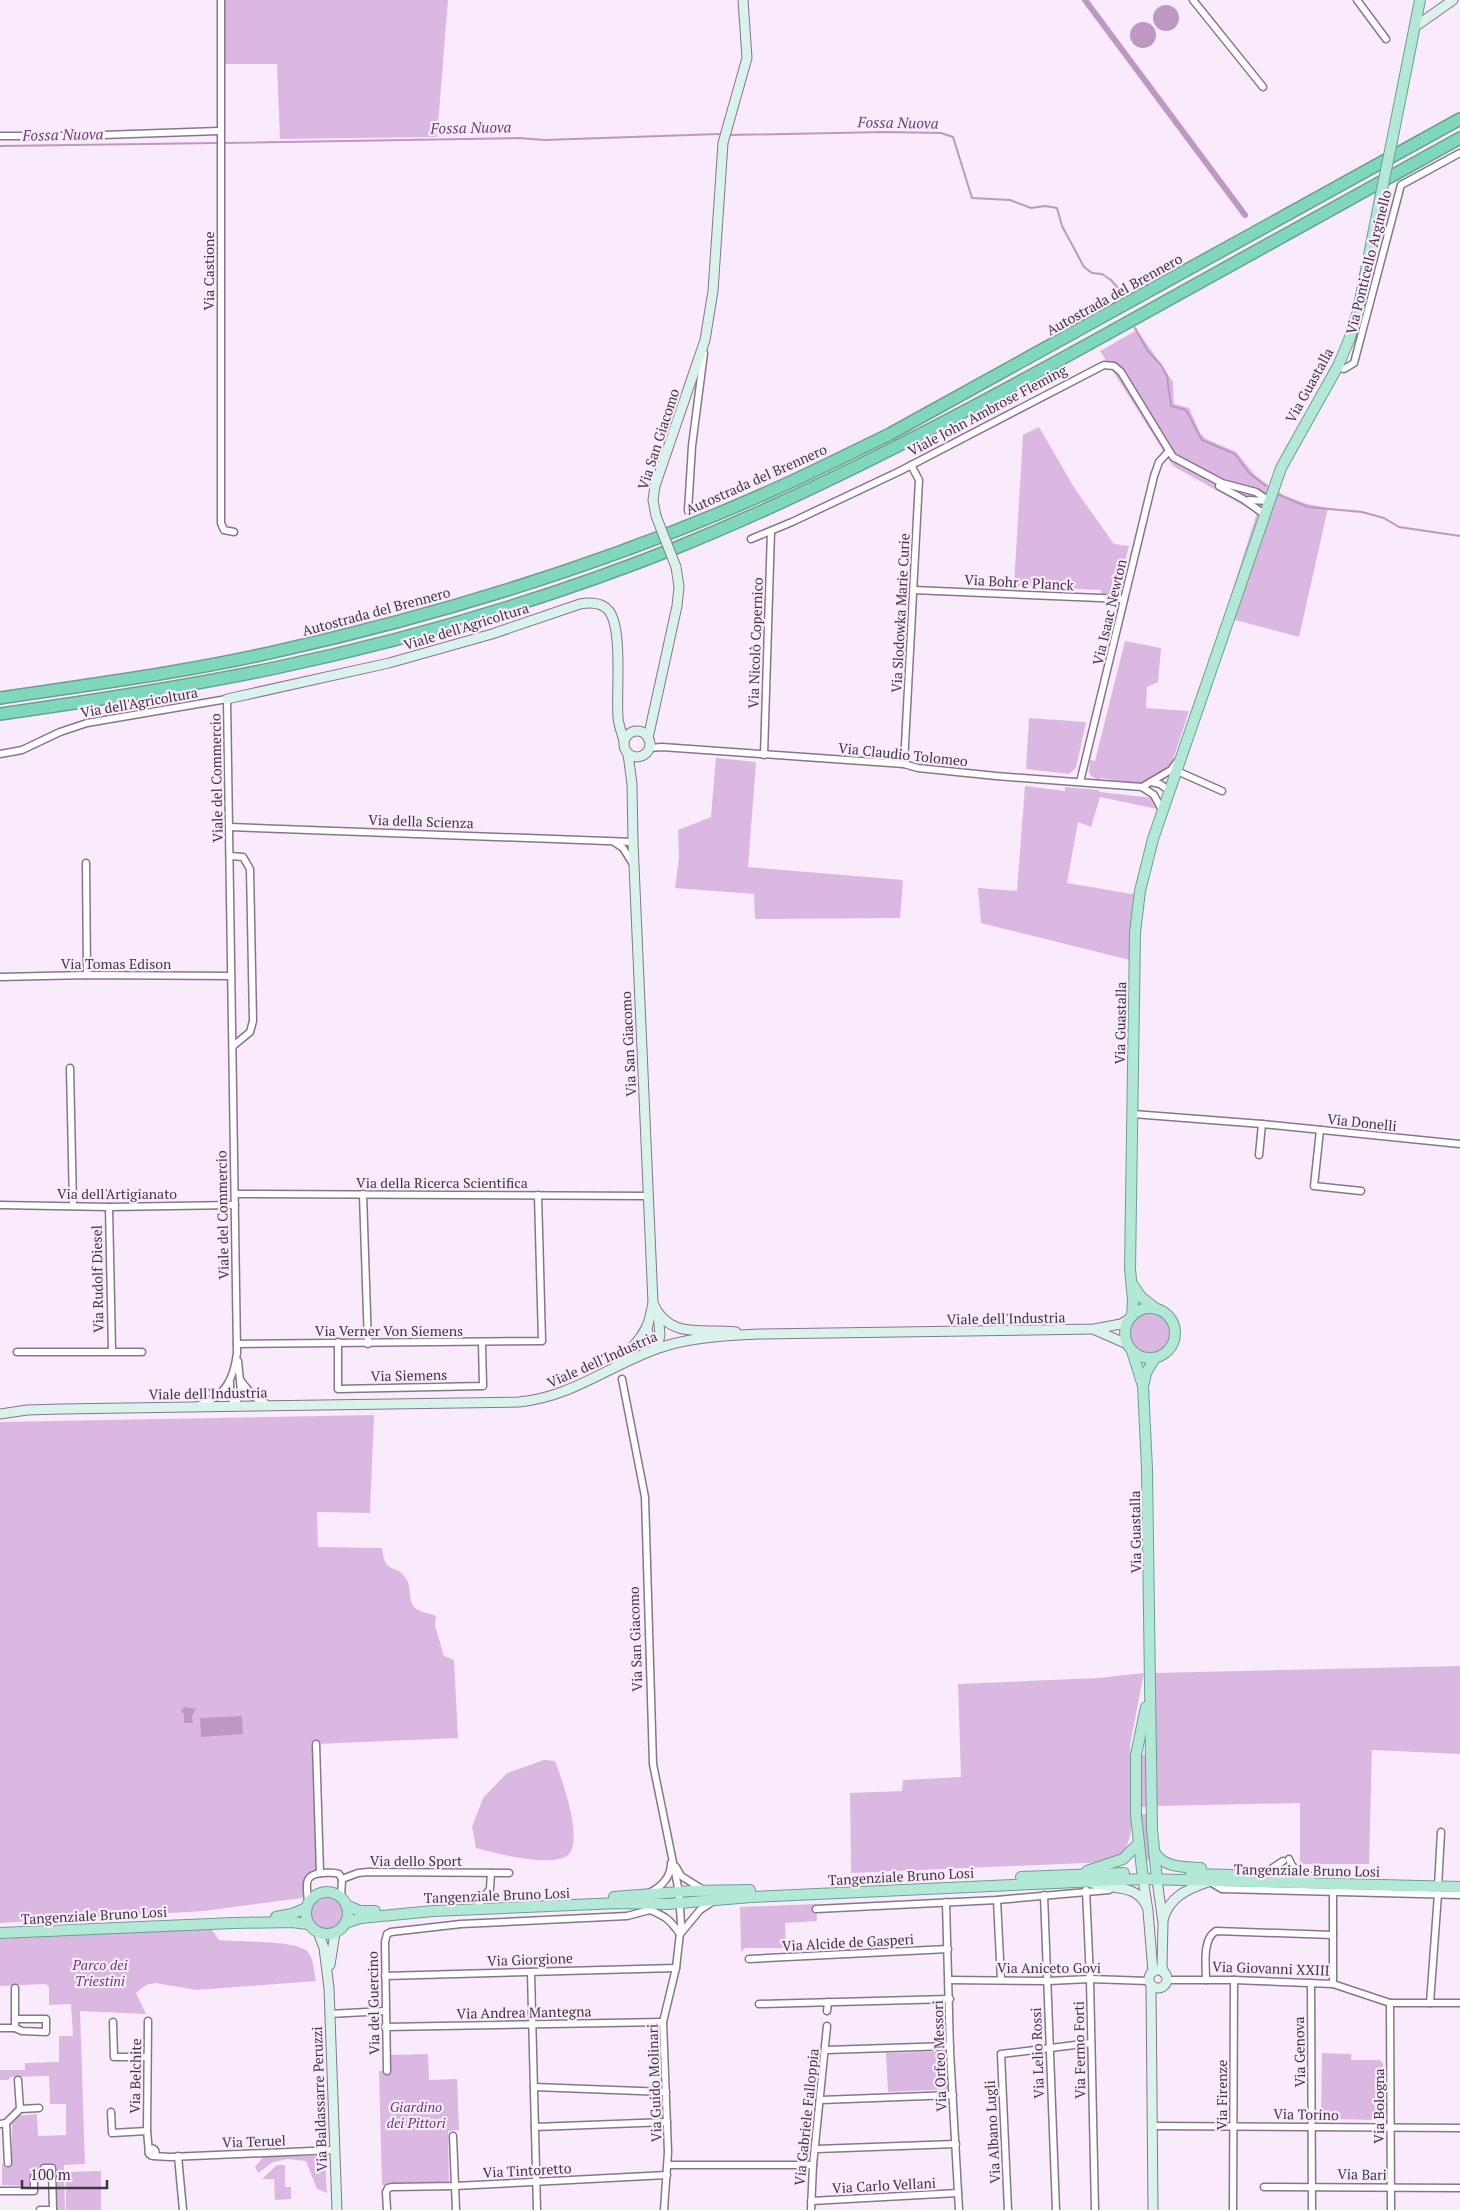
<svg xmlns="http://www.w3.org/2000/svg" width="1460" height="2210" viewBox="0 0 1460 2210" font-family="'PT Serif',serif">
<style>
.green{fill:#dbb8e2}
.water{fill:#bc98c3}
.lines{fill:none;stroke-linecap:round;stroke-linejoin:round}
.stream{stroke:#bc98c3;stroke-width:2}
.canal{stroke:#bc98c3;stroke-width:6}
.street-casing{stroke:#89748d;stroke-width:9}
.secondary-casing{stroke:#89748d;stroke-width:11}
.primary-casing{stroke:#6aa091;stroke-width:12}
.highway-casing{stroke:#6aa091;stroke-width:14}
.street{stroke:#fff;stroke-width:6}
.secondary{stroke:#d9f3eb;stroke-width:9}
.primary{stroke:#b3e8d7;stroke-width:10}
.highway{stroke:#80d8bc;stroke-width:11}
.secondary-bridge-casing{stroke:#89748d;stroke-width:11;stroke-linecap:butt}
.primary-bridge-casing{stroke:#6aa091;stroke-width:12;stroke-linecap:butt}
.secondary-bridge{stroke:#d9f3eb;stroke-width:9}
.primary-bridge{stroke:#b3e8d7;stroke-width:10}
.labels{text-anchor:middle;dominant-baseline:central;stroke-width:4.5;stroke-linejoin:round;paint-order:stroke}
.street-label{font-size:14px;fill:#403742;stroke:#f9ebfc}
.park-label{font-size:14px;font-style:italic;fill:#6a3c73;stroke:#f9ebfc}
.water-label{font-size:15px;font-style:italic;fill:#6d3f76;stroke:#f9ebfc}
</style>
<rect width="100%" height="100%" fill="#f9ebfc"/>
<!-- green -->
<g class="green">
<path d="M219 0H448L437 137 280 139 277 64H218Z"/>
<path d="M1137 330 1173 382 1174 404 1189 408 1200 433 1206 439 1236 452 1255 475 1267 484 1285 496 1307 504 1328 508 1299 637 1224 617 1257 513 1173 466 1100 351Z"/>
<path d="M1039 427 1075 489 1114 544 1129 546 1120 581 1125 582 1122 591 1117 594 1101 595V590L1014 586 1023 435Z"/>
<path d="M1125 641 1161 648 1158 682 1147 687 1146 708 1189 711 1172 763 1165 771 1150 780 1133 784 1101 778 1100 781 1091 776 1089 772 1090 760 1095 761Z"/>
<path d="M1029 718 1086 722 1076 768 1069 774 1026 769Z"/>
<path d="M716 758 756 762 748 867 903 880 900 918 755 919 754 894 675 888 679 857 678 830 711 817Z"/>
<path d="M1025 786 1065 791V787L1098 790 1100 792 1153 798 1157 809 1100 797 1091 827 1078 822 1067 883 1132 894 1138 891 1134 961 981 923 978 888 1017 891Z"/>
<circle cx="1150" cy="1333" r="21"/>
<path d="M374 1415 370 1513 317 1512 318 1547 382 1548C385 1577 397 1562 407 1580 411 1588 408 1599 414 1607 419 1612 429 1613 436 1616L435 1626 444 1656 454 1660 458 1738 316 1744 317 1871 307 1876V1892L302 1898 204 1911 0 1923V1422Z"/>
<path d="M1460 1666V1754L1372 1750 1369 1864H1300V1803L1157 1806 1155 1673Z"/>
<path d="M1144 1673 1130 1745 1132 1823 1130 1836 1125 1851 1118 1857 1108 1862 851 1873 850 1793 902 1791 903 1780 961 1777 958 1684 1098 1678Z"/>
<path d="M1142 1755H1148L1149 1807H1138L1139 1756Z"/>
<path d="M544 1760 555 1761C562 1780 583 1837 569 1854 555 1869 494 1853 476 1848L472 1827 483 1798 507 1773Z"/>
<path d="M1140 1814H1148L1151 1860 1145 1861C1143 1845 1144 1828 1140 1814Z"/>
<circle cx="327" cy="1913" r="17"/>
<path d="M816 1904 817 1921 785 1923 786 1948H745L741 1952 740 1907Z"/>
<path d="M148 1930H212L219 1940C238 1942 294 1940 307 1951 314 1958 314 1972 316 1981L197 1990 155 1983 146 1985 136 1993 146 2014 80 2011 85 2164 64 2165 65 2210H54V2164H43V2171H32V2186L2 2185V2164H12V2116L37 2114 38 2136 66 2135V2104H50L49 2076 10 2077 9 2080H0V2070H25V2063L59 2062V2036H73L71 2004 49 2005V1987L46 1984 0 1986V1939Z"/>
<path d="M950 2051 953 2089 888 2092 886 2053Z"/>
<path d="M1322 2053 1351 2054V2060H1380L1383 2063V2117L1381 2120 1328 2119V2121L1321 2120Z"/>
<path d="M428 2054 429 2080 457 2079 459 2130 448 2131 449 2183 382 2185 379 2071H389L388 2055Z"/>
<path d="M264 2156H325L327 2193 317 2189 306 2161 288 2159 273 2162 258 2173 255 2167Z"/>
<path d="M277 2165H285V2187H291V2199L275 2200 274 2179H262Z"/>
<path d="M101 2171V2210H66V2172Z"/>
</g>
<!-- water -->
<g class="water">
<circle cx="1166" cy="18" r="13"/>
<circle cx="1143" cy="35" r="13"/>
<path d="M184 1707 196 1709 192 1716 193 1723H184V1714L181 1711Z"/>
<path d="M242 1716 243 1734 201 1737 200 1718Z"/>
</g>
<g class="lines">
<!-- stream -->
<g class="stream">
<path d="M730 135 885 132 941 133 953 137 972 198 1010 200 1031 208 1045 206 1057 208 1062 226 1084 267 1092 273 1102 274 1111 280 1118 288 1120 296"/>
<path d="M224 143 519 138 545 140 719 134"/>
<path d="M0 146 217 143"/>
<path d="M1135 328 1147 350 1161 365 1167 376 1171 406 1186 410 1202 440 1235 454 1249 473 1266 486"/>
<path d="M1277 494 1308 507 1362 512 1384 518 1399 527 1460 536"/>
</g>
<!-- canal -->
<path class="canal" d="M1085 0 1245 215"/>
<!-- street casing -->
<g class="street-casing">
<g id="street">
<path d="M221 0V523L224 530 234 532"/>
<path d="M1193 0 1263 87"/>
<path d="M1357 0 1386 39"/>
<path d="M0 136H74L219 131"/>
<path d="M1338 366 1344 369 1354 363 1401 185 1460 153"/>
<path d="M1219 486 1243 499 1264 514"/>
<path d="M1249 500 1269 501"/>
<path d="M688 511 692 446 704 353"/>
<path d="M751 539 792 522 900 471 1104 365 1114 366 1121 372 1173 457 1222 483 1256 492 1269 501"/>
<path d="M913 590 1124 599"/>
<path d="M649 748 662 747 904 764 918 768 996 776 1142 787 1154 795 1162 810"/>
<path d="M0 754 22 750 60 732 87 723 227 699 237 1353C234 1377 226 1397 199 1405"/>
<path d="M764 755 771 531"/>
<path d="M904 764 919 480 911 465"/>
<path d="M1177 771 1222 791"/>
<path d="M1080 782 1154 476 1159 462 1168 452"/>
<path d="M1151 782 1160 784 1170 791"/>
<path d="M1142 787 1171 770 1177 762"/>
<path d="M229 827 633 842"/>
<path d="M614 842 623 848 633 864"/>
<path d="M230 856 243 857 250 869 253 1021 250 1032 233 1046"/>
<path d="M86 863 87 975"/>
<path d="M0 977 87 975 231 976"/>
<path d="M70 1068 73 1206"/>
<path d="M1133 1114 1262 1124 1460 1144"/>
<path d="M1320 1130 1314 1186 1361 1191"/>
<path d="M1259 1155 1262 1124"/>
<path d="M235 1194 649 1196"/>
<path d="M363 1194 368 1344"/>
<path d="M0 1205 109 1207 235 1205"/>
<path d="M109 1207 112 1351"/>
<path d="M338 1342V1389L483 1386 482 1342"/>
<path d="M237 1344 542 1341 538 1195"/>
<path d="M17 1352H142"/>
<path d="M622 1379 645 1497 653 1764 679 1892 681 1924 676 1968 663 2022 668 2152 664 2210"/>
<path d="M241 1381 254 1397 269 1405"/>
<path d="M230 1383V1394L235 1406"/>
<path d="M235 1406 241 1391 238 1361"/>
<path d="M316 1744 320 1873"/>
<path d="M1289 1859 1292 1866 1308 1877"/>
<path d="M676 1867 681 1876 702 1889"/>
<path d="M1262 1875 1283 1861"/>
<path d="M342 1879 358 1873 368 1872 509 1873"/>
<path d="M1210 1882 1222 1889 1460 1895"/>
<path d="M1438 1887 1441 1832"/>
<path d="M1086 1890 1090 1979 1095 2210"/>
<path d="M1333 1891V1984"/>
<path d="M649 1893C661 1887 671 1877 671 1863"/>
<path d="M1044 1895 1056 2210"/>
<path d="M997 1900 1001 1980"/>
<path d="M308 1902C307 1886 302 1874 323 1873 329 1873 334 1872 339 1874L342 1879 341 1898"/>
<path d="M946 1902 950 2051 959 2210"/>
<path d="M479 1904 490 1889 491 1873"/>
<path d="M646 1908C664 1916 668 1917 680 1934"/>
<path d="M816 1909 997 1900 1109 1890"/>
<path d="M681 1933 700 1910 712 1902"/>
<path d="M749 1959 948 1949"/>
<path d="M531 1972 537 2210"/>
<path d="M385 1976 676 1968"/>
<path d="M949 1980 1048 1981 1090 1979 1149 1981"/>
<path d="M1167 1980H1234L1333 1984 1390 2003H1460"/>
<path d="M1206 1980C1206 1965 1202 1939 1216 1931L1333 1935"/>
<path d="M1311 1983 1312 2210"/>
<path d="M1390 2003 1391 2210"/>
<path d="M1430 2003 1438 1894"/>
<path d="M759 2004 950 1999"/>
<path d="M827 2011 828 2002"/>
<path d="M329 2014 385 2011"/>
<path d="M15 2019H46V2032L22 2031 15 2028"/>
<path d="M148 2021 147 2131 149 2153"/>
<path d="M113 2022 114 2057H147"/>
<path d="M385 2027 663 2022"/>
<path d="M0 2028H15V1988"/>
<path d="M826 2050 950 2046"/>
<path d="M387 2071 385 1942 387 1934 391 1932 461 1924 627 1916 650 1910"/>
<path d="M534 2087 666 2092"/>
<path d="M821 2100 953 2095"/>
<path d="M20 2109 39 2108"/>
<path d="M111 2112 112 2133 147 2131"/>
<path d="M6 2123 8 2163"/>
<path d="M0 2124 6 2123 20 2109 18 2080"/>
<path d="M1153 2126 1460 2128"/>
<path d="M535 2127 667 2122"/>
<path d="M453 2136 456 2210"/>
<circle cx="152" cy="2152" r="3.5"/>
<path d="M816 2149 956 2144"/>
<path d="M153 2156 170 2157 335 2150"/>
<path d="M178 2156 183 2210"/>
<path d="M668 2165H813"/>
<path d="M1264 2187 1460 2188"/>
<path d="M0 2191H34V2177"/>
<path d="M811 2201 958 2193"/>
<path d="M40 2210H53L52 2168H44"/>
<path d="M387 2210 386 2192 388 2188 392 2187 455 2186 667 2175"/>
<path d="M811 2210 813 2165 827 2026"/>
<path d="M1008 2210 1001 2054 1091 2043"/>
<path d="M1233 2210 1234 1980"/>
</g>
</g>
<!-- secondary casing -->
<g class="secondary-casing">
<g id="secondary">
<path d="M1415 24H1419L1453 0"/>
<path d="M656 516 653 500 655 486 705 340 713 291 723 143 747 58 743 0"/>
<path d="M227 699 389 663 492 634 580 604C591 602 602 602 609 611 623 629 616 694 618 718 619 726 622 734 624 741"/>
<circle cx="637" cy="744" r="13"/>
<path d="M648 738 677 606 679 587 676 567"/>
<path d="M628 754 632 784 633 842 653 1303C668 1340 704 1328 736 1332"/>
<path d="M647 1325 648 1337 657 1348 660 1335 658 1314"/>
<path d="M1095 1330 1127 1344"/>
<path d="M616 1366 640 1338 648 1325 653 1303"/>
<path d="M0 1414 27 1410 61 1409 519 1402C572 1397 610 1365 659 1348 690 1337 725 1336 758 1334L1094 1329 1121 1324 1129 1319"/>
<path d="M1143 1879 1148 1911 1153 1972"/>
<path d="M1157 1880 1163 1923 1162 1966 1164 1973"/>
<path d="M1087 1881C1107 1891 1135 1882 1146 1905"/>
<path d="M1163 1920C1169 1897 1187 1889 1208 1882"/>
<path d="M318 1932 324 1948 329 1988 337 2210"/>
<path d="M330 1965 335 1933"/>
<circle cx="1158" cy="1979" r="9"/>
<path d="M1151 1985 1153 2210"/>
</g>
</g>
<!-- primary casing -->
<g class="primary-casing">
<g id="primary">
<path d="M1392 141 1420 0"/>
<path d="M1133 1285 1141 1297 1155 1308"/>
<circle cx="1150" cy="1333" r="25"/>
<path d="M1132 1316 1133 1300 1130 1269 1135 933 1140 891 1153 839 1281 468 1338 366 1349 340 1358 311 1380 199"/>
<path d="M1132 1351 1143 1386 1147 1469 1152 1829 1157 1880"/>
<path d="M1144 1383 1146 1373 1155 1358"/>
<path d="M1154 1851C1163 1868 1183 1867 1201 1868"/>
<path d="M1087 1871 1123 1859 1138 1844"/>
<path d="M1191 1874 1309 1877"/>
<path d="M1021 1877 1124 1873"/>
<path d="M1143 1879 1136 1816V1755L1146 1707"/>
<circle cx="327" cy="1913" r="21"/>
<path d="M614 1897 691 1891 750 1890"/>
<path d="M346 1905 360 1911H375"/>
<path d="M276 1917 292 1914 306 1908"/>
<path d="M345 1923 361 1918 433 1911 619 1903 668 1904 751 1897 1143 1879 1460 1887"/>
<path d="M0 1933 234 1923 292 1922 308 1924"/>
</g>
</g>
<!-- highway casing -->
<g class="highway-casing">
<g id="highway">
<path d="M0 698C93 684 186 672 278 651 456 611 631 556 797 479 829 464 859 449 890 434L1460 119"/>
<path d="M0 714C92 701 184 687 275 668 412 639 548 599 678 547 826 487 966 412 1105 335 1224 269 1342 203 1460 138"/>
</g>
</g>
<!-- street -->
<use href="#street" class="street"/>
<!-- secondary -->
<use href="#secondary" class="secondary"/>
<!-- primary -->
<use href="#primary" class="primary"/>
<!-- highway -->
<use href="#highway" class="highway"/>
<!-- secondary-bridge casing -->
<g class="secondary-bridge-casing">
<path id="secondary-bridge" d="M656 516 676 567"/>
</g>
<!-- primary-bridge casing -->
<g class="primary-bridge-casing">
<path id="primary-bridge" d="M1380 199 1392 141"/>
</g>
<!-- secondary-bridge -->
<use href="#secondary-bridge" class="secondary-bridge"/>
<!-- primary-bridge -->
<use href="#primary-bridge" class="primary-bridge"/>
</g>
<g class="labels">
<!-- street labels -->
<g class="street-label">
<text transform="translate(1368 262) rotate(-76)">Via Ponticello Arginello</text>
<text transform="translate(208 271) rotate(-90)">Via Castione</text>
<text transform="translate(1114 294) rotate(-29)">Autostrada del Brennero</text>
<text transform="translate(1309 385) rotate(-61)">Via Guastalla</text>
<text transform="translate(987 410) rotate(-28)">Viale John Ambrose Fleming</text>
<text transform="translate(658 439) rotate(-72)">Via San Giacomo</text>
<text transform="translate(756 479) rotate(-24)">Autostrada del Brennero</text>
<text transform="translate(1019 582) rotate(3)">Via Bohr e Planck</text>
<text transform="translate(376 611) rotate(-15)">Autostrada del Brennero</text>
<text transform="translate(1109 612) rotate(-77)">Via Isaac Newton</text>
<text transform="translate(900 613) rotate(-87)">Via Slodowka Marie Curie</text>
<text transform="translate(466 626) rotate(-17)">Viale dell'Agricoltura</text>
<text transform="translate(755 643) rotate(-88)">Via Nicolò Copernico</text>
<text transform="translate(139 702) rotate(-10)">Via dell'Agricoltura</text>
<text transform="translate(903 754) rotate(6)">Via Claudio Tolomeo</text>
<text transform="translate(216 778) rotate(-91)">Viale del Commercio</text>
<text transform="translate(421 821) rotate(2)">Via della Scienza</text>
<text x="116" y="963">Via Tomas Edison</text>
<text transform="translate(1120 1023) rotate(-89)">Via Guastalla</text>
<text transform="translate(628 1044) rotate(-93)">Via San Giacomo</text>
<text transform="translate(1362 1122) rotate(6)">Via Donelli</text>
<text x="442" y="1182">Via della Ricerca Scientifica</text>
<text x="117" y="1193">Via dell'Artigianato</text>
<text transform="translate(222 1215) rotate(-91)">Viale del Commercio</text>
<text transform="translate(97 1279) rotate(-91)">Via Rudolf Diesel</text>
<text transform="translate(1006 1318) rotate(-1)">Viale dell'Industria</text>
<text x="389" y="1330">Via Verner Von Siemens</text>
<text transform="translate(602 1359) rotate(-24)">Viale dell'Industria</text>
<text transform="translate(409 1375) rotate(-1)">Via Siemens</text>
<text transform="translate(208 1393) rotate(-1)">Viale dell'Industria</text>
<text transform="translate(1135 1532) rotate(-91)">Via Guastalla</text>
<text transform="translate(635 1639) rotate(-92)">Via San Giacomo</text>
<text x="416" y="1860">Via dello Sport</text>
<text transform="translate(1307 1870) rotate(1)">Tangenziale Bruno Losi</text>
<text transform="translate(901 1876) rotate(-3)">Tangenziale Bruno Losi</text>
<text transform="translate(497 1895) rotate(-2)">Tangenziale Bruno Losi</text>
<text transform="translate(94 1915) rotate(-3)">Tangenziale Bruno Losi</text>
<text transform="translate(848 1942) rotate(-3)">Via Alcide de Gasperi</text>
<text transform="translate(530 1959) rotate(-2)">Via Giorgione</text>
<text x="1049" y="1967">Via Aniceto Govi</text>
<text transform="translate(1271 1968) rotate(2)">Via Giovanni XXIII</text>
<text transform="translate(373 2003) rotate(-91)">Via del Guercino</text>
<text transform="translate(524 2012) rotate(-1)">Via Andrea Mantegna</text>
<text transform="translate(1079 2050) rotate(-91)">Via Fermo Forti</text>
<text transform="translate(1299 2052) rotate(-91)">Via Genova</text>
<text transform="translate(1037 2053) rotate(-92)">Via Lelio Rossi</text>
<text transform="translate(939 2056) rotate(-92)">Via Orfeo Messori</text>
<text transform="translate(135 2076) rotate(-89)">Via Belchite</text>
<text transform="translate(654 2083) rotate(-92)">Via Guido Molinari</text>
<text transform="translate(1221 2095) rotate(-90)">Via Firenze</text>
<text transform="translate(319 2099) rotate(-92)">Via Baldassarre Peruzzi</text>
<text transform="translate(1378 2106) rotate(-90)">Via Bologna</text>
<text transform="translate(1306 2114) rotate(1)">Via Torino</text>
<text transform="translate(806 2117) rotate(-84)">Via Gabriele Falloppia</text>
<text transform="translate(992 2132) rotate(-93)">Via Albano Lugli</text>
<text transform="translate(254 2141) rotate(-2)">Via Teruel</text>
<text transform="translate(527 2170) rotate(-3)">Via Tintoretto</text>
<text transform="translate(1362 2174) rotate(1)">Via Bari</text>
<text transform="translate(884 2185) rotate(-3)">Via Carlo Vellani</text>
</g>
<!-- park labels -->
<g class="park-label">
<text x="100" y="1964">Parco dei<tspan x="100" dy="16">Triestini</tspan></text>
<text x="416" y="2106">Giardino<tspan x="416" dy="16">dei Pittori</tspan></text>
</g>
<!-- water labels -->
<g class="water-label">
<text transform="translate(898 122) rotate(1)">Fossa Nuova</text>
<text transform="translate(471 127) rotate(-1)">Fossa Nuova</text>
<text transform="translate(63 134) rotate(-1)">Fossa Nuova</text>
</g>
</g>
<!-- scale -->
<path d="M22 2180v8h85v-8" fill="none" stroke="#403742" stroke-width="2.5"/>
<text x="30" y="2180" font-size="15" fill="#403742" stroke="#f9ebfc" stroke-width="4" paint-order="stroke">100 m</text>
</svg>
